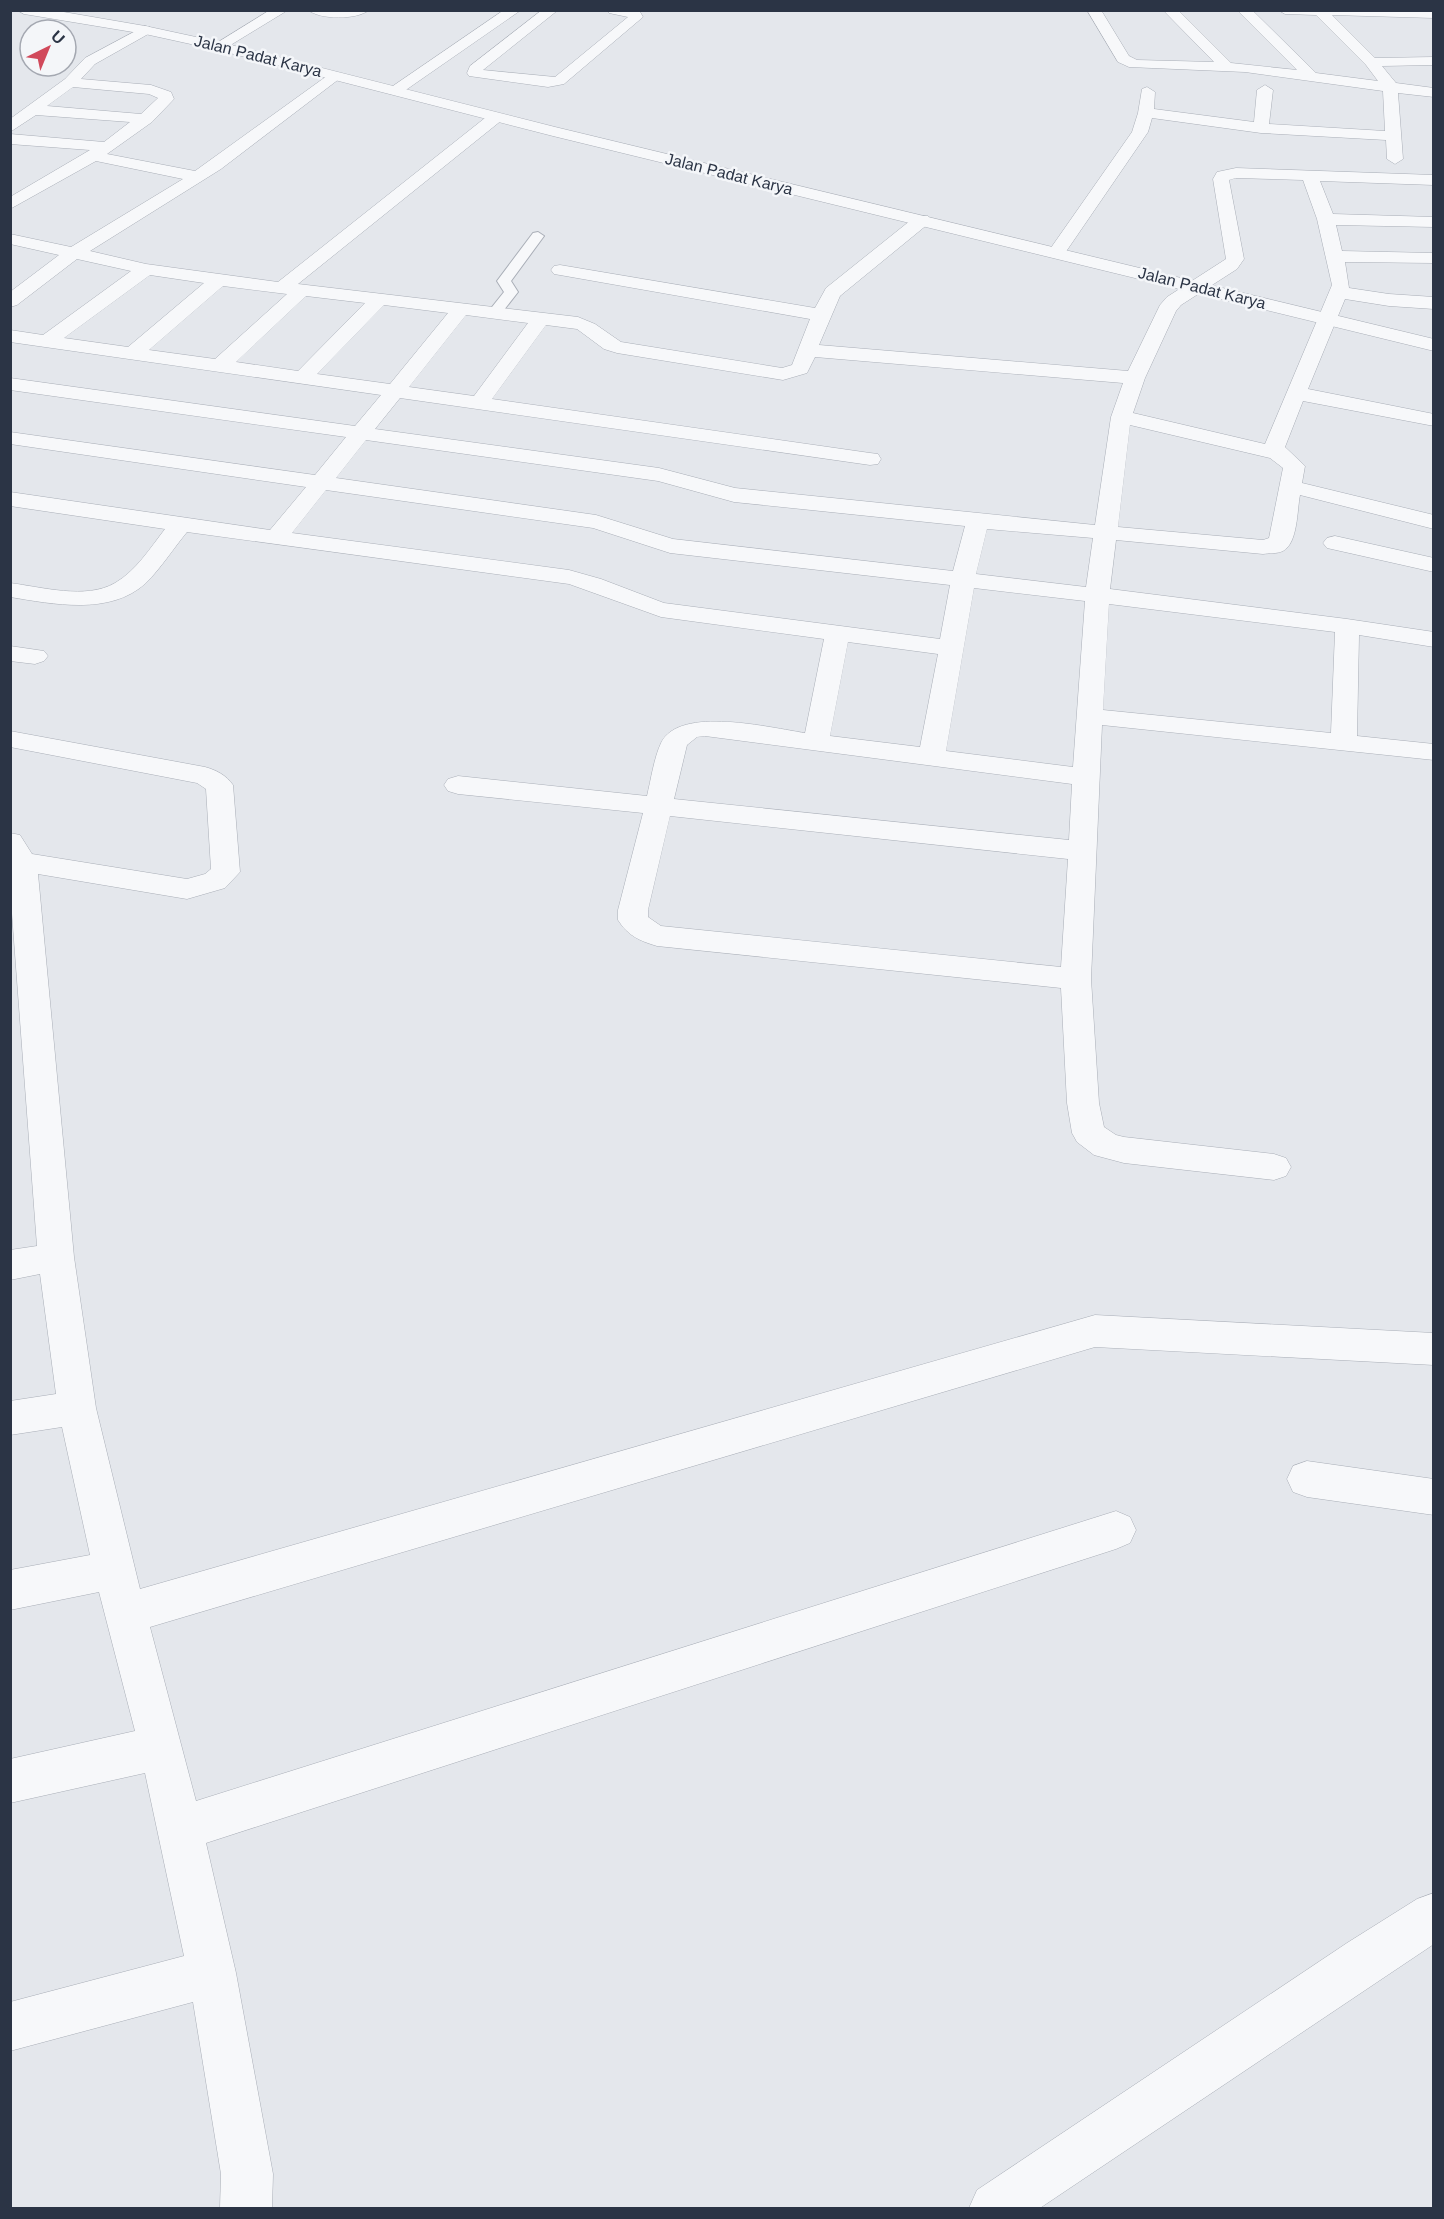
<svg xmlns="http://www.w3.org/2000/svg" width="1444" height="2219" viewBox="0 0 1444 2219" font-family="Helvetica,sans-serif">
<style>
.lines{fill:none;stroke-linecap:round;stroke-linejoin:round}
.service-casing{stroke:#a9aeb7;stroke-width:2}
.minor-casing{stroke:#a9aeb7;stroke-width:1}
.tertiary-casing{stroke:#a9aeb7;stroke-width:1}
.service{fill:#f7f8fa;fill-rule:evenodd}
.minor{fill:#f7f8fa;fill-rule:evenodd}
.tertiary{fill:#f7f8fa;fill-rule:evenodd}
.labels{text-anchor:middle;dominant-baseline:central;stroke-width:5;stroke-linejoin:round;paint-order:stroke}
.far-street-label{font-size:16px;fill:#2b3445;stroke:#f4f6f9}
</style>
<rect width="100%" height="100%" fill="#e4e7ec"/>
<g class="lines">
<!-- service casing -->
<g class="service-casing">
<path id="service" d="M538 232 544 236 511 281 518 292 500 315H490L488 312 504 292 497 281 533 233Z"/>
</g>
<!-- minor casing -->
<g class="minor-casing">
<g id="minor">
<path d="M270 10H288L224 49 219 50 212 46Z"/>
<path d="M308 10H369C357 20 320 20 308 10Z"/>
<path d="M504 10H521L400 94H390L387 91 390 88Z"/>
<path d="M542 10H558L483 70 555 77 628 17 609 13 607 10H639L643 17 564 84 548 87 469 76 467 73 470 66Z"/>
<path d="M1087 10H1101L1129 56 1137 60 1214 62 1163 10H1178L1231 63 1297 70 1237 10H1252L1316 73 1378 81 1366 65 1316 15 1285 14 1278 10H1434V18L1332 15 1375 58 1434 57V65L1382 66 1396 83 1434 88V97L1398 93 1403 159 1395 164 1387 159 1386 140 1261 133 1152 118 1148 132 1063 256H1051L1048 252 1132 132 1138 113 1142 89 1147 87 1155 92 1154 109 1254 122 1257 90 1265 85 1273 90 1269 124 1385 131 1383 91 1245 72 1129 67 1118 62Z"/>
<path d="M145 26 150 27 152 30 150 33 95 64 81 79 151 85 171 92 174 99 152 122 107 154 195 171 331 73 336 72 343 76 221 169 90 251 146 264 278 282 490 114H502L504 117 502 120 298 284 578 317 595 324 621 342 782 368 792 365 810 319 560 275 554 274 551 270 554 266 560 265 815 308 826 288 916 216H928L931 220 928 224 840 296 819 345 1128 371 1160 305 1167 297 1226 259 1213 179 1217 172 1236 168 1434 175V185L1320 181 1333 214 1434 217V227L1336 225 1342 251 1434 253V263L1345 262 1349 288 1389 294 1434 297V309L1389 306 1345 299 1308 389 1434 414V426L1303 401 1285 447 1305 466 1302 483 1434 515V529L1300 495C1297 510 1298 543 1283 551 1277 554 1269 553 1263 554L1116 540 1110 589 1347 619 1434 632V647L1359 635 1357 736 1434 744V760L1102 725 1091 979 1099 1103 1104 1127 1116 1135 1124 1137 1274 1154 1286 1158 1291 1167 1286 1176 1274 1180 1124 1163 1094 1155 1077 1142 1072 1133 1067 1103 1061 988 657 946C640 941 628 936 618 920V910L643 813 458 794 448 791 444 785 448 779 458 776 647 796C651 779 654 758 661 743 679 705 771 728 805 733L824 639 661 617 569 584 187 532C173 549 161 568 146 583 110 616 53 604 10 597V583C42 587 86 600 115 583 136 571 151 547 165 529L10 506V492L270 530 306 487 10 444V432L315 475 346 437 10 390V378L355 426 381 395 10 342V330L43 335 131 271 77 259 17 305 10 307V292L59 255 10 244V234L71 247 183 179 96 161 10 209V197L90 150 10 144V134L104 142 130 122 36 115 10 132V119L65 79 85 58ZM73 87 149 94 158 98 141 114 47 106ZM1236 178 1303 180 1317 219 1332 285 1265 444 1133 413 1145 378 1176 311 1181 305 1237 269 1244 259 1229 180ZM150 275 204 283 128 347 64 338ZM223 286 287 294 215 359 149 350ZM306 296 365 303 298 371 236 362ZM384 305 448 313 390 384 317 374ZM466 315 528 323 474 396 409 387ZM546 325 577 329 604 349 617 353 783 380 807 373 815 357 1123 383 1111 417 1095 525 735 488 659 468 375 429 400 398 870 465 878 464 881 459 878 454 870 453 492 399ZM1130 425 1270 458 1283 468 1269 538 1263 540 1118 527ZM366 440 658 481 734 502 965 526 953 571 673 539 596 515 336 478ZM326 490 593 528 670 553 950 585 940 639 664 603 601 579 569 570 292 533ZM987 529 1093 538 1086 587 976 574ZM974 588 1085 601 1073 767 946 751ZM1109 604 1335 632 1331 733 1103 710ZM848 642 938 654 920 747 830 736ZM705 736 1072 784 1069 840 674 799 687 745 697 737ZM670 816 1068 859 1061 967 661 926 648 917V910Z"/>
<path d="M1335 536 1434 558V572L1327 548 1323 543 1327 538Z"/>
<path d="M10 646 44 651 48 656 44 661 35 664 10 661Z"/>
<path d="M10 731 205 767C216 770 226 775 233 785L240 872 225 888 187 899 38 874 74 1257 96 1408 140 1589 1095 1315 1434 1333V1365L1095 1347 150 1627 196 1801 1116 1511 1130 1517 1136 1530 1130 1543 1116 1549 206 1843 236 1973 273 2174 272 2208H220L221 2174 193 2002 10 2051V2002L184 1956 145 1773 10 1803V1759L135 1731 99 1592 10 1610V1570L90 1555 62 1427 10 1435V1401L56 1394 40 1274 10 1280V1250L37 1246 10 887V833L20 835 32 854 187 879 205 874 211 869 206 789 197 783 10 747Z"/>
<path d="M1307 1461 1434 1479V1515L1307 1497 1293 1492 1287 1479 1293 1466Z"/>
<path d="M1434 1893V1944L1040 2208H969L977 2190 1347 1943 1417 1899Z"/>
</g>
</g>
<!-- tertiary casing -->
<g class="tertiary-casing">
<path id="tertiary" d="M17 10H52L145 26 219 42 555 127 1434 339V351L553 136 218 50 145 34 24 14Z"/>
</g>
<!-- service -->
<use href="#service" class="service"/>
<!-- minor -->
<use href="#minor" class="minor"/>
<!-- tertiary -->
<use href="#tertiary" class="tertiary"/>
</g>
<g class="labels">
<!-- far-street labels -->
<g class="far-street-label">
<text transform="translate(258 56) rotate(14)">Jalan Padat Karya</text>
<text transform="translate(729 174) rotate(14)">Jalan Padat Karya</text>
<text transform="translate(1202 288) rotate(14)">Jalan Padat Karya</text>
</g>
</g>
<!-- border -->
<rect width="1444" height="2219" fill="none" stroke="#2b3445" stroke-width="24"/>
<!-- north arrow -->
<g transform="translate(48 48) rotate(43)"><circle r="28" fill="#f4f6f9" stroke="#a4a8b1" stroke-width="1.5"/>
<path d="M0-4.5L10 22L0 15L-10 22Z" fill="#d1495b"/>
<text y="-9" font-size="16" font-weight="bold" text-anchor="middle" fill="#2b3445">U</text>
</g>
</svg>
